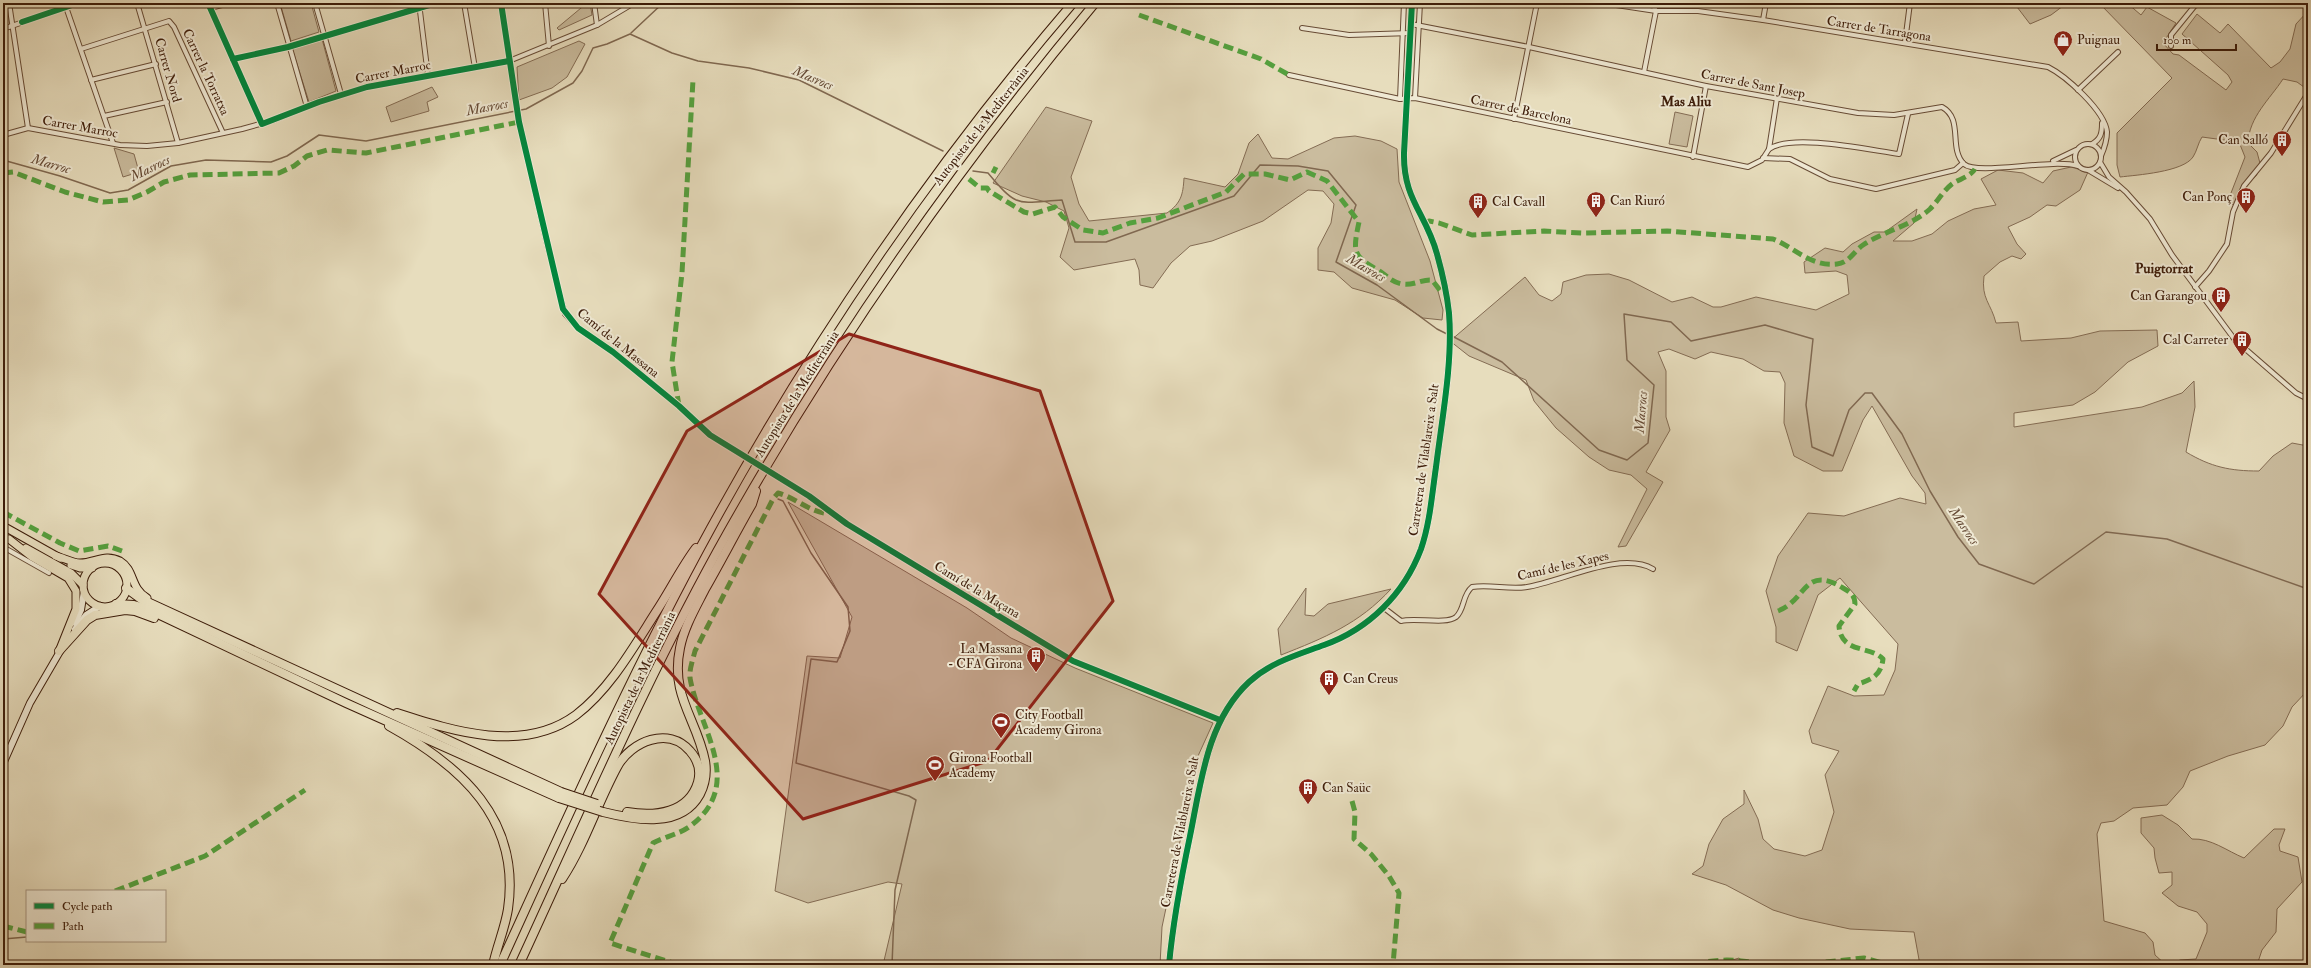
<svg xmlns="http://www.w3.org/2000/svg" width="2311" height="968" viewBox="0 0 2311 968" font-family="'IM FELL Double Pica',serif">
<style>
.green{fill:#cabc9e;stroke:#846c54}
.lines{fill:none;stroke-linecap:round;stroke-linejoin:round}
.stream{stroke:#806850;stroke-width:1.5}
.minor-casing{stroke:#684c36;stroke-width:6}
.tertiary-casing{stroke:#684c36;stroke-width:7}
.secondary-casing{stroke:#3d1c09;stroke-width:8}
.trunk-casing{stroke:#3d1c09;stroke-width:9}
.motorway-casing{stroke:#3d1c09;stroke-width:10}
.minor{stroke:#efe9d4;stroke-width:4}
.tertiary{stroke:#efe9d4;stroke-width:5}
.secondary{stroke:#efe9d4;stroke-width:6}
.trunk{stroke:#e7ddbd;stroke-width:7}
.motorway{stroke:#e7ddbd;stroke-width:8}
.minor-bridge-casing{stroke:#684c36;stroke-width:6;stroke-linecap:butt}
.motorway-bridge-casing{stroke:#3d1c09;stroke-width:10;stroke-linecap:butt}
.minor-bridge{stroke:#efe9d4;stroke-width:4}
.motorway-bridge{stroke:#e7ddbd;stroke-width:8}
.quiet{stroke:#54a13e;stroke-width:5;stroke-dasharray:10 5;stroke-linecap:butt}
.cycleway-casing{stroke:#efe9d4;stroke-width:8}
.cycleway{stroke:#00873e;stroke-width:6}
.marked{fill:#8f2418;fill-opacity:0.2;stroke:#8f2418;stroke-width:3;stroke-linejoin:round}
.labels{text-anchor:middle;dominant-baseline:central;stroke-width:4;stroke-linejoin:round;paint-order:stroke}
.street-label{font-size:13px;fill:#3d1c09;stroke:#efe9d4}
.poi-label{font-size:13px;fill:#3d1c09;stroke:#efe9d4;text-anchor:start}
.water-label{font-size:14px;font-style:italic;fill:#644833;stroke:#efe9d4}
.neighbourhood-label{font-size:14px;font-weight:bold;fill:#3d1c09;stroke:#efe9d4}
</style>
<rect width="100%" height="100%" fill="#e7ddbd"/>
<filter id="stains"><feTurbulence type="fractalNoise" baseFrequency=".005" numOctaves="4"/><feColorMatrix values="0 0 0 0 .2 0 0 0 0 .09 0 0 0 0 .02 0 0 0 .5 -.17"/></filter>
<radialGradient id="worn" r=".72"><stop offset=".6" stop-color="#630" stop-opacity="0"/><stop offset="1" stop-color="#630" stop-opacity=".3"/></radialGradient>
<!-- green -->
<g class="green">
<path d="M280 3H311L319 32 291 41Z"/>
<path d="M587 3H590L592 15 559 30 557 28Z"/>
<path d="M2014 3H2067L2051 15 2030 24Z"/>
<path d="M2099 3H2127L2141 15 2147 7 2176 23 2163 43 2173 54 2179 55 2226 90 2232 82 2228 75 2182 34 2197 14 2220 33 2228 24 2271 68 2280 62 2290 49 2296 24 2308 11V90L2297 82 2283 79C2270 99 2249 117 2248 143L2257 152 2261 167 2256 176 2240 190 2235 205 2230 204 2231 193 2245 157 2239 142 2202 137C2198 143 2197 151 2193 157 2183 172 2137 175 2120 177L2117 165V133L2172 78Z"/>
<path d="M322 39 336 91 309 102 292 48Z"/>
<path d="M579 41 585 44 567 77 552 88 519 100 517 67Z"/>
<path d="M432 87 438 97 427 102 429 111 391 122 386 107Z"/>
<path d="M1046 107 1092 121 1071 177 1079 204 1089 221 1167 213C1181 203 1183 195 1184 178L1225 187 1238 174 1249 143 1258 134 1272 158 1288 159 1334 138 1355 136 1381 141 1397 149 1399 182 1430 261 1443 310 1442 320 1423 318 1395 300 1352 288 1334 272 1318 270V248L1331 223 1334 204 1323 191 1308 190 1263 221 1212 241 1190 246 1171 263 1153 288 1140 285 1139 270 1135 259 1074 270 1060 257 1069 228 1064 211 1046 202 1022 196 993 183Z"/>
<path d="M1675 112 1693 116 1687 147 1669 144Z"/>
<path d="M114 148 134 154 139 172 123 177Z"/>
<path d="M2071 167 2088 172 2080 190 2056 206 2047 205 2030 217 2008 227 2017 244 2026 254 2021 259 2012 256 2000 262 1984 276C1981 299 1991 303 1996 323L2018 322 2021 341 2071 338 2100 331 2157 330 2158 346 2128 362 2095 392 2073 405 2014 413V427L2142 407 2182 393 2194 381 2195 407 2186 452C2211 467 2230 471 2259 471L2273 456 2292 443 2308 446V690L2292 707 2283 726 2265 745 2228 756 2190 771 2183 787 2167 805 2133 808 2114 821 2101 823 2097 834 2104 921 2145 933 2153 942 2155 955 2166 965H1920L1914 932 1850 929 1799 918 1773 910 1726 885 1692 874 1703 866 1709 844 1723 819 1744 804V790L1758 819 1763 839 1774 849 1805 856 1822 850 1834 812 1825 775 1839 751 1812 743 1809 731 1828 686 1854 696 1884 695 1895 670 1898 644 1840 578 1818 595 1797 651 1776 642V627L1766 591 1778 556 1808 513 1844 516 1900 498 1926 504 1925 493 1912 476 1872 406 1863 420 1842 471H1823L1794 456 1784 423 1785 383 1780 372 1764 371 1743 359 1711 352 1695 359 1669 349 1658 352 1666 371V417L1670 430 1646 472 1663 482 1626 546 1618 547 1647 489 1631 475 1609 470 1589 457 1556 428 1534 401 1526 380 1469 356 1450 341 1525 277 1539 295 1552 301 1561 294 1563 282 1586 275 1609 274 1629 280 1672 302 1692 297 1713 307H1721L1756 297 1816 310 1849 294 1847 275 1836 271 1805 273 1804 262 1825 248 1843 252 1852 244 1874 232H1885L1917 209 1914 223 1893 241H1912L1932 234 1948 221 1974 209 1996 205 1981 179 1998 170 2023 173 2043 183 2053 171Z"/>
<path d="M788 502 967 608 1011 638 1075 668 1213 723 1198 756 1162 927 1160 965H883L902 884 888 882 808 903 775 891 807 656 840 658 852 617Z"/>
<path d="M1306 588 1305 615 1314 616 1328 604 1391 589C1359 624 1324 638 1281 655L1278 629Z"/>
<path d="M2162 815 2178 825 2192 839C2211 838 2227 851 2244 858L2274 829H2285L2279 845 2280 851 2298 857 2302 882 2277 909 2276 932 2262 950 2257 965H2171L2180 960 2196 959 2207 932V924L2197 912 2178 906 2162 893 2172 885V872L2159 873 2155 858 2154 848 2141 833V818Z"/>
<path d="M1739 958 1747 965H1716Z"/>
</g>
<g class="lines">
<!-- stream -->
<g class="stream">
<path d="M631 33 663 3"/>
<path d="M3 160 60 176 110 193 128 190 171 166 206 160 271 162 287 156 319 135 366 141 526 109 573 83 582 71 593 48 607 44 630 34 672 53 698 61 749 68 799 80 943 151"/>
<path d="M973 171 988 173C1018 209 1017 203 1062 200L1075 242H1106L1234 196 1260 165 1298 166 1328 171 1356 205 1336 262 1377 285 1437 329 1449 335"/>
<path d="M1452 336 1502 362 1599 450 1627 460 1648 443 1654 385 1627 360 1624 314 1671 322 1691 341 1765 325 1813 339 1806 405 1812 447 1833 456 1849 410 1865 393H1872L1902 434 1930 491 1958 537 1979 564 2034 584 2106 532 2167 539 2305 588 2308 591"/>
<path d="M778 499 783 501 811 553 848 607 850 631 837 662 811 659 796 763 909 796 916 800 895 890 892 965"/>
<path d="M3 939 27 937"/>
</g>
<!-- minor casing -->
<g class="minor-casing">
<g id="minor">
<path d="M9 3 28 128"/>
<path d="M137 3 178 143"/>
<path d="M208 3 262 124"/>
<path d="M277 3 307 107"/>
<path d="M315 3 341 94"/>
<path d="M419 3 428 76"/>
<path d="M464 3 475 68"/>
<path d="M501 3 519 122 547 244 565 314 578 328 613 352 679 406 710 435 737 452"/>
<path d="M545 3 549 46"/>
<path d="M594 3 597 25"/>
<path d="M1603 3 1656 11H1698L1763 20 2048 67C2066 76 2105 111 2107 132 2107 141 2104 149 2101 156"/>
<path d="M66 7 113 143"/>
<path d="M210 8 230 3"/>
<path d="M1763 20 1766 3"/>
<path d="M1411 24 1529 47 1706 86 1858 113 1894 115 1942 107C1964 119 1948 148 1964 164 1977 176 2052 158 2078 166"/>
<path d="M1302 28 1349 35 1411 33"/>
<path d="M3 29 78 3"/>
<path d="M1905 42 1910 3"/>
<path d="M2171 46V35L2197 3"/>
<path d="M81 49 169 21 174 27 223 133"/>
<path d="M233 59 288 47 436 3"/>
<path d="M1644 72 1656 11 1654 7 1656 3"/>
<path d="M1289 75 1400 99 1415 98 1748 167 1762 160 1769 149 1777 98"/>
<path d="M91 80 156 64"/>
<path d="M2078 90 2118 52"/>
<path d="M1415 98 1420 3"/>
<path d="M1400 99 1404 3"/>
<path d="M104 116 167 102"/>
<path d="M1514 119 1537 3"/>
<path d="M3 135 28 128 120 145 147 146 178 143 242 129 274 120 319 102 367 87 509 61 597 25 634 3"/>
<circle cx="2088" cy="157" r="13"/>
<path d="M2092 144C2101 139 2102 133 2102 123"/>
<path d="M1769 149C1792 133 1869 150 1899 154L1908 114"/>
<path d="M1693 157 1706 86"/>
<path d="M1763 158 1790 159 1830 179 1876 189 1955 170 1963 163"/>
<path d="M2053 161 2076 150"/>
<path d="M2100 162 2109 177 2126 192 2150 219 2172 255 2235 340 2296 393 2308 399"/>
<path d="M2088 170 2118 188"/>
<path d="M2195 287 2209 271 2227 244 2233 212 2244 186 2271 153 2308 93"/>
<path d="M779 477 809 496 847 524 1073 661 1220 720"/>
<path d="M3 547 49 573"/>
<path d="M1384 608 1401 621C1415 617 1445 625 1456 617 1465 609 1462 595 1472 587 1490 584 1509 590 1527 587 1561 582 1621 550 1653 569"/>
</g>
</g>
<!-- tertiary casing -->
<g class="tertiary-casing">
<path id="tertiary" d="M1169 965C1173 921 1181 879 1190 836 1201 782 1207 721 1249 682 1271 662 1297 655 1324 645 1369 629 1404 594 1421 549 1430 523 1432 494 1436 467 1442 418 1453 362 1449 313 1447 294 1442 272 1437 254 1426 213 1403 200 1404 153L1412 3"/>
</g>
<!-- secondary casing -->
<g class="secondary-casing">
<g id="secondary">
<path d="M75 623 81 610 84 591"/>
<path d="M75 629 86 615 100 606"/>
<path d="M3 764 30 703 62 648"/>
</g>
</g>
<!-- trunk casing -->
<g class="trunk-casing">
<g id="trunk">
<path d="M3 526 60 558"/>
<path d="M9 539 32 557 68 578 76 591V609L60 649"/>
<path d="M26 548 71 573 83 585"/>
<path d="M56 556C64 558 72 563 80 563 95 563 105 553 120 561 135 570 130 588 147 598"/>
<circle cx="105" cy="585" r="22"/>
<path d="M71 565 80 568H92"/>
</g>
</g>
<!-- motorway casing -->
<g class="motorway-casing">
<g id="motorway">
<path d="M126 588 141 599 561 792"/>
<path d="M116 604 134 605 145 608 346 703 559 798"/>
<path d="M59 651 87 620 95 615 125 610 135 611 154 618"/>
<path d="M397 713C453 731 523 754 576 715 610 689 633 648 656 612 670 591 681 568 696 548"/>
<path d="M389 726C461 766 521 819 508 909 505 928 497 946 493 965"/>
<path d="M603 812C635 820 681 829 700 794 705 784 707 773 705 761 697 719 670 696 680 648 684 627 696 607 705 589 721 561 736 532 752 504L756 491"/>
<path d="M562 879C585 844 597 804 617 767 631 741 669 726 690 751 698 760 701 771 698 782 689 813 655 817 627 812"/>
<path d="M500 965C567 818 633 670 711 528 813 342 935 164 1073 3"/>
<path d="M519 965C586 820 649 672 728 532 835 343 955 170 1095 3"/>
</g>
</g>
<!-- minor -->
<use href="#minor" class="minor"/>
<!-- tertiary -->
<use href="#tertiary" class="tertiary"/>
<!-- secondary -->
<use href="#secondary" class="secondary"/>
<!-- trunk -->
<use href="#trunk" class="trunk"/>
<!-- motorway -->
<use href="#motorway" class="motorway"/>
<!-- minor-bridge casing -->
<g class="minor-bridge-casing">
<path id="minor-bridge" d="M737 452 779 477"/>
</g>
<!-- motorway-bridge casing -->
<g class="motorway-bridge-casing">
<g id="motorway-bridge">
<path d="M561 792 597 804"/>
<path d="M559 798 603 812"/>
</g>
</g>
<!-- minor-bridge -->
<use href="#minor-bridge" class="minor-bridge"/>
<!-- motorway-bridge -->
<use href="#motorway-bridge" class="motorway-bridge"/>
<!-- quiet -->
<g class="quiet">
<path d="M1139 15 1261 59 1289 75"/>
<path d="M3 173 13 172 65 192 103 202 128 200 147 192 164 182 190 175 279 173 294 166 307 156 327 150 366 153 519 122"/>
<path d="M993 173 996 167"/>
<path d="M969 179 980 188H987L989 191 1024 212 1033 214 1055 207 1063 217 1083 230 1103 233 1130 223 1158 218 1226 192 1244 174H1265L1290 180 1307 172 1327 181 1359 222C1353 251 1352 256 1378 270 1386 275 1391 282 1402 284 1413 286 1422 279 1432 280L1443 294H1446"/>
<path d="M1424 223 1429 221 1439 223 1472 235 1544 231 1582 233 1667 231 1773 239C1795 248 1811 267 1837 264 1849 263 1854 251 1863 245 1884 231 1911 226 1930 209 1938 201 1943 191 1952 184 1959 179 1970 177 1975 169"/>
<path d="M679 406 672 362 682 273 693 80"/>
<path d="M3 512 60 543 79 551 108 546 122 551"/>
<path d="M1778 611C1807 600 1804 564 1843 588 1850 592 1855 595 1855 604L1839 626C1841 654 1870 645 1883 659 1881 675 1873 679 1858 684L1854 691"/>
<path d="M1352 801 1355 812 1354 839 1371 854 1389 876 1399 893 1393 965"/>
<path d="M115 891 205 856 305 790"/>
<path d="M3 926 27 932"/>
<path d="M679 965 610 943 653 843C664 837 679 834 689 827 747 785 699 729 690 678 689 670 693 659 695 651L773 499 778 493C797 498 814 516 833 513"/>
<path d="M1694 965C1714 958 1742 959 1763 965"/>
<path d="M1796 965 1864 958 1890 965"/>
</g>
<!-- cycleway casing -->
<g class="cycleway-casing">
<g id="cycleway">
<path d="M208 3 262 124 319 102 367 87 509 61"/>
<path d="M501 3 519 122 563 309 578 328 613 352 679 406 710 435 809 496 847 524 1073 661 1220 720"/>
<path d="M22 22 78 3"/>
<path d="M233 59 288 47 436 3"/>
<path d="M1169 965C1173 921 1181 879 1190 836 1201 782 1207 721 1249 682 1271 662 1297 655 1324 645 1369 629 1404 594 1421 549 1430 523 1432 494 1436 467 1442 418 1453 362 1449 313 1447 294 1442 272 1437 254 1426 213 1403 200 1404 153L1412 3"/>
</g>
</g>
<!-- cycleway -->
<use href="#cycleway" class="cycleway"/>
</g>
<!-- marked area -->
<path class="marked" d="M849 334 1040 391 1113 601 988 761 803 819 599 594 687 431Z"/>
<!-- icons -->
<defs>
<g id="shop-pin" transform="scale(1)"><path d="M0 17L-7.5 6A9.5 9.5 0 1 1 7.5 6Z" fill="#8f2418" stroke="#efe9d4"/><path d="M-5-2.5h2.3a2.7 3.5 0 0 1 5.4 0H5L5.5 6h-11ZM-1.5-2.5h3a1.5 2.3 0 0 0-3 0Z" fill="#fff"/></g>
<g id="building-pin" transform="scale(1)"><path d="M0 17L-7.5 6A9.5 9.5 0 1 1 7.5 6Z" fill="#8f2418" stroke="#efe9d4"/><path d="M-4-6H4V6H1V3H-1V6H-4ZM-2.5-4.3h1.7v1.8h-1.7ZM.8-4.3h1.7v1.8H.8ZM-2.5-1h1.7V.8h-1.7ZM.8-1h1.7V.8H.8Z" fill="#fff"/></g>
<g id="stadium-pin" transform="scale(1)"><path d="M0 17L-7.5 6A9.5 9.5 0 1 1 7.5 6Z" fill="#8f2418" stroke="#efe9d4"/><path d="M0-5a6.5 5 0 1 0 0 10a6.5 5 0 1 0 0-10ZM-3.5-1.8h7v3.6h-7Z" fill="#fff"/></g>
</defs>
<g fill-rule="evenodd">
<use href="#shop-pin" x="2063" y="40"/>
<use href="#building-pin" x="2282" y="140"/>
<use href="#building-pin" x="2246" y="197"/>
<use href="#building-pin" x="1596" y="201"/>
<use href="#building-pin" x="1478" y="202"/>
<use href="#building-pin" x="2221" y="296"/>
<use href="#building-pin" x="2242" y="340"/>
<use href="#building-pin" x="1036" y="656"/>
<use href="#building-pin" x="1329" y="679"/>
<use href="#stadium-pin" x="1001" y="722"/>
<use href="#stadium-pin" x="935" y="765"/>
<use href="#building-pin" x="1308" y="788"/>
</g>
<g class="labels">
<!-- street labels -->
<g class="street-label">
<text transform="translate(1879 29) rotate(9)">Carrer de Tarragona</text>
<text transform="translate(168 70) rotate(74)">Carrer Nord</text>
<text transform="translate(206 72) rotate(65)">Carrer la Torratxa</text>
<text transform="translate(393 72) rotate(-11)">Carrer Marroc</text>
<text transform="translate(1753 84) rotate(11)">Carrer de Sant Josep</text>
<text transform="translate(1521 110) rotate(12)">Carrer de Barcelona</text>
<text transform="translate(981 126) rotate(-52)">Autopista de la Mediterrània</text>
<text transform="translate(80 127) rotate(10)">Carrer Marroc</text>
<text transform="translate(618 343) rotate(39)">Camí de la Massana</text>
<text transform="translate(797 394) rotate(-58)">Autopista de la Mediterrània</text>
<text transform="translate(1424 460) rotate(-82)">Carretera de Vilablareix a Salt</text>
<text transform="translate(1563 566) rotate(-13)">Camí de les Xapes</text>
<text transform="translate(977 590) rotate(31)">Camí de la Maçana</text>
<text transform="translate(640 678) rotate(-64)">Autopista de la Mediterrània</text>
<text transform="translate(1180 832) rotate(-79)">Carretera de Vilablareix a Salt</text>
</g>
<!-- poi labels -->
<g class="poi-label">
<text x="2077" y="40">Puignau</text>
<text x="2268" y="140" text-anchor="end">Can Salló</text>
<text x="2232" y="197" text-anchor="end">Can Ponç</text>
<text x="1610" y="201">Can Riuró</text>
<text x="1492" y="202">Cal Cavall</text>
<text x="2207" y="296" text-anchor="end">Can Garangou</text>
<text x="2228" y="340" text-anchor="end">Cal Carreter</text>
<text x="1022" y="649" text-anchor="end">La Massana<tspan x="1022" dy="15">- CFA Girona</tspan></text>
<text x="1343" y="679">Can Creus</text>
<text x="1015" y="715">City Football<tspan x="1015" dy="15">Academy Girona</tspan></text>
<text x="949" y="758">Girona Football<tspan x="949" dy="15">Academy</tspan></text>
<text x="1322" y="788">Can Saüc</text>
</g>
<!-- water labels -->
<g class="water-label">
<text transform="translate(813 78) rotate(23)">Masrocs</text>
<text transform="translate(487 107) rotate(-11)">Masrocs</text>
<text transform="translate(51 164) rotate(16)">Marroc</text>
<text transform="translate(150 168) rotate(-26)">Masrocs</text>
<text transform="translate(1366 268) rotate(30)">Masrocs</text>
<text transform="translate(1641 412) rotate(-85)">Masrocs</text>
<text transform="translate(1964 526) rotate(56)">Masrocs</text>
</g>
<!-- neighbourhood labels -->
<g class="neighbourhood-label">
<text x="1686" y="101">Mas Aliu</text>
<text x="2164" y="268">Puigtorrat</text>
</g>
</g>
<!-- margin -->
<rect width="2311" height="968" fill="none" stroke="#e7ddbd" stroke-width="16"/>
<rect x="4" y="4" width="2303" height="960" fill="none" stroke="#3d1c09" stroke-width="2"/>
<rect x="8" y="8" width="2295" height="952" fill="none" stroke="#3d1c09"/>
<!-- legend -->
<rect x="26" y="890" width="140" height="52" fill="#efe9d4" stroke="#a89783"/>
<rect x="34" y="903" width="20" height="6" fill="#00873e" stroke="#a89783"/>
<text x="62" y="910" font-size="12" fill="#3d1c09">Cycle path</text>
<rect x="34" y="923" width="20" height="6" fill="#54a13e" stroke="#a89783"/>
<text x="62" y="930" font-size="12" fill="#3d1c09">Path</text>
<!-- scale -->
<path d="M2157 44v6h79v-6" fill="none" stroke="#3d1c09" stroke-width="2"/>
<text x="2163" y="44" font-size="12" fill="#3d1c09" stroke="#efe9d4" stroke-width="3" paint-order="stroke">100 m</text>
<rect width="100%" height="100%" filter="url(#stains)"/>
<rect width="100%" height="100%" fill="url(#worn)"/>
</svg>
